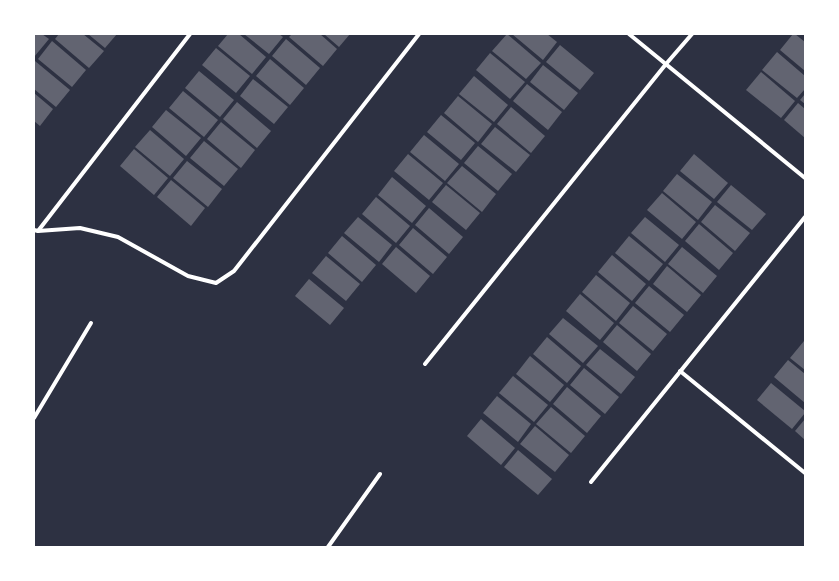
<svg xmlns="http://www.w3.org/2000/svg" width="839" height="581" viewBox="0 0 839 581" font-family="Lato,sans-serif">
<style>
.building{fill:#626471}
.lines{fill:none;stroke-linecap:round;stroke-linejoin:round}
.minor{stroke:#fff;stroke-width:4}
</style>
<rect width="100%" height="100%" fill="#2d3142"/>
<!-- building -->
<g class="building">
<path d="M34 34H42L49 39 34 57Z"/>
<path d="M59 34H83L104 51 89 68 55 39Z"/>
<path d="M88 34H117L105 48Z"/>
<path d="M228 34H239L266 57 252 74 218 46Z"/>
<path d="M244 34H279L283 37 269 54Z"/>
<path d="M292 34H320L337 49 323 66 289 37Z"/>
<path d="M324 34H350L339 47Z"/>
<path d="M507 34 541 63 526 79 492 51Z"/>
<path d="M512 34H547L557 42 543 60Z"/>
<path d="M793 34H795L805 42V71L780 50Z"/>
<path d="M286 39 320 68 306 85 272 56Z"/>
<path d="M52 41 86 70 72 87 38 59Z"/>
<path d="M560 45 594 73 580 90 546 62Z"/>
<path d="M216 48 250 76 236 93 202 65Z"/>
<path d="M777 52 805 76V89L797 98 762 70Z"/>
<path d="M490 53 525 82 510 99 476 70Z"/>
<path d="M270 59 304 88 290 105 256 76Z"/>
<path d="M35 61 70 90 56 107 34 89V63Z"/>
<path d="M543 65 578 93 564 110 530 82Z"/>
<path d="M199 71 234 100 220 117 185 88Z"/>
<path d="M761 72 795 101 781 118 746 90Z"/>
<path d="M474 76 508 105 494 122 459 94Z"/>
<path d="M253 79 288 107 274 124 240 96Z"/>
<path d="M527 84 562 112 548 130 513 101Z"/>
<path d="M183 91 218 120 204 137 169 108Z"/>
<path d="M34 93 53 109 40 126 34 121Z"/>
<path d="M805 94V104L800 100Z"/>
<path d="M458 96 492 124 478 142 444 113Z"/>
<path d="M237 102 271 131 257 148 223 119Z"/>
<path d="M798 103 805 109V138L784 120Z"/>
<path d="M511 107 545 136 531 153 497 124Z"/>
<path d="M166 110 201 138 186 156 152 127Z"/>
<path d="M441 115 475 143 461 160 427 132Z"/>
<path d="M221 122 255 150 241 168 207 139Z"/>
<path d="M495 127 530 155 516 172 481 144Z"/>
<path d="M150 130 184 159 170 176 135 147Z"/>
<path d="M424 135 459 164 445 181 410 152Z"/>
<path d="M204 141 238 169 224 186 190 158Z"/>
<path d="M478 146 512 174 498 191 464 163Z"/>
<path d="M134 149 168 178 154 195 120 166Z"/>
<path d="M408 154 443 183 429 200 394 171Z"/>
<path d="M694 154 728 183 714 199 680 171Z"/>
<path d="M187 161 222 189 208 207 173 178Z"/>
<path d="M462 166 496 194 482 212 447 183Z"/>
<path d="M677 174 712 202 698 220 663 191Z"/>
<path d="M392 177 426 206 412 223 378 195Z"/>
<path d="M171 180 205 208 191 226 157 197Z"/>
<path d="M446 185 480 213 466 230 432 202Z"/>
<path d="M731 185 766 214 752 230 717 202Z"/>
<path d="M662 193 696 222 682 239 647 210Z"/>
<path d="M376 197 410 226 396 243 362 214Z"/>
<path d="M715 205 750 233 735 251 701 222Z"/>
<path d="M429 208 463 237 449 254 415 225Z"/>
<path d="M358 217 392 245 379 262 344 233Z"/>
<path d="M645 217 679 245 665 262 631 233Z"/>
<path d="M699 224 733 253 719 270 685 241Z"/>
<path d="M413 228 447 257 433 274 399 245Z"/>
<path d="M342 236 376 265 362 282 328 253Z"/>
<path d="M629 236 663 264 649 281 615 253Z"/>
<path d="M396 247 430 276 416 293 382 264Z"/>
<path d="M682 247 717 276 703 293 668 264Z"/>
<path d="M612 255 646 284 632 301 598 272Z"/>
<path d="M326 256 360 284 346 301 312 273Z"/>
<path d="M667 266 701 295 687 312 653 284Z"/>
<path d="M596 275 630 303 616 321 582 292Z"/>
<path d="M309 279 344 308 330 325 295 296Z"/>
<path d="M649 286 684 315 670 332 635 303Z"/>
<path d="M580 294 614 323 600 340 566 311Z"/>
<path d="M633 306 667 334 653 351 619 323Z"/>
<path d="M563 318 598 346 583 363 549 334Z"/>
<path d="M617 325 651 354 637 371 603 342Z"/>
<path d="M547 337 581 366 567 383 533 354Z"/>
<path d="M804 341H805V370L790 358Z"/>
<path d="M600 349 635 377 621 394 586 365Z"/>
<path d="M530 356 564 385 550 402 516 374Z"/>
<path d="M788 360 805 374V403L774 377Z"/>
<path d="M584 368 619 397 605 414 570 385Z"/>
<path d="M513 376 548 405 534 422 499 393Z"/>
<path d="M771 383 805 411V413L792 429 757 400Z"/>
<path d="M567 387 601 416 587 433 553 404Z"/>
<path d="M497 396 531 424 518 442 483 413Z"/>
<path d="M551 407 585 436 571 453 536 424Z"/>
<path d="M481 419 515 448 501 465 467 436Z"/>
<path d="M805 419V440L795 431Z"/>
<path d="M535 426 569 455 555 472 520 444Z"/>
<path d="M518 450 552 479 538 495 504 467Z"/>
</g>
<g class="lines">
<!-- minor -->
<g class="minor">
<path d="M629 34 805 178"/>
<path d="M34 230 38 231 80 228 118 237 188 276 216 283 234 271 419 34"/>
<path d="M38 231 190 34"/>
<path d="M425 364 666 64 692 34"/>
<path d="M680 371 805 473"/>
<path d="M34 418 91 323"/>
<path d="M591 482 805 217"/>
<path d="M328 547 380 474"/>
</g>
</g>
<!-- border -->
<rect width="839" height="581" fill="none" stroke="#ffffff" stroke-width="70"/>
</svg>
